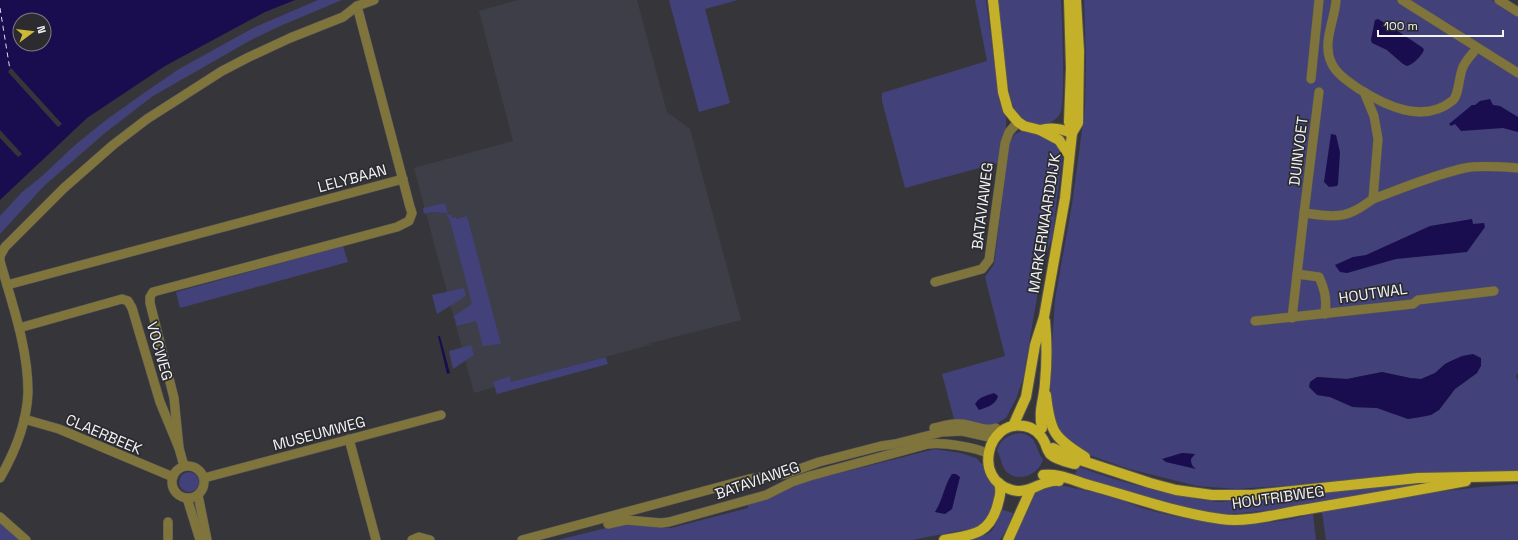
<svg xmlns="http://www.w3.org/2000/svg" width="1518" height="540" viewBox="0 0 1518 540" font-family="'Space Grotesk',sans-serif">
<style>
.built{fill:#3d3e48}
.green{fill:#424179;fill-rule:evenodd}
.water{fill:#1a0d4f;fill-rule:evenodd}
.pier{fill:#36363a}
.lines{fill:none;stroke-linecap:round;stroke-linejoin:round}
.ferry{stroke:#dcdef3;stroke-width:1;stroke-dasharray:5 4;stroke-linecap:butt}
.minor-casing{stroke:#545458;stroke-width:10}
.major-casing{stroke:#545458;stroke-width:12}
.minor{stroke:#7e743c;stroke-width:9}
.major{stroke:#c5b029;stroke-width:10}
.labels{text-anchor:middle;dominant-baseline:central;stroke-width:3.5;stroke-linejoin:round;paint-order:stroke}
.street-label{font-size:15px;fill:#f2f3f5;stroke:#2c2c30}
</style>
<rect width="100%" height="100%" fill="#36363a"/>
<!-- built -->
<path class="built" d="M518 0H637L667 112 690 129 741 320 643 345 656 343 474 393 414 168 513 141 479 11Z"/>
<!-- green -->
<g class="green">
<path d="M318 0H342L280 26 251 40 153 96 105 133 44 186 0 234V216L21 193 41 177 75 145 106 120 144 93 179 69 253 28Z"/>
<path d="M669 0H738L705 9 730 103 699 112Z"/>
<path d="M975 0H986L999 101 1006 118V127L1000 142 998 163 905 188 882 101V93L987 61Z"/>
<path d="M997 0H1061C1062 17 1066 103 1060 114 1054 123 1044 126 1033 123 1019 120 1014 110 1010 98Z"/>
<path d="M1084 0H1492L1518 16V372L1516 376 1518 381V475L1310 484 1237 489 1197 486 1129 469 1092 456 1074 447 1059 433 1050 404 1052 346 1055 299 1072 204 1085 108 1086 60ZM1374 24 1395 28 1401 34 1417 44 1423 53 1419 57 1403 64 1387 50 1371 40ZM1453 360 1477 373 1455 389 1439 410 1394 414 1377 408 1352 407 1330 397 1317 395V377L1347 379 1382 372 1410 378 1421 379 1435 373 1445 364ZM1182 453 1194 454C1190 458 1189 464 1195 468L1166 462 1163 459Z"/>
<path d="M1024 130 1051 140 1062 151V161L1052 238 1043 262 1023 379 1016 399 1006 418 996 424 988 427 971 421 954 419 942 374 1005 356 985 277 994 264 995 257 1009 143 1015 134Z"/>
<path d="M445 203 448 215H451L452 218 456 217 457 219 467 216 501 344 483 346 476 321 457 326 454 316 472 304 450 221 446 213 431 212 424 214 423 208Z"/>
<path d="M343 246 348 262 180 308 176 292Z"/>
<path d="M464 288 466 296 437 314 432 295Z"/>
<path d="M471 345 474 355 453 369 449 351Z"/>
<path d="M606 357 608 364 497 394 493 382 510 376 511 382Z"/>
<path d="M1021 433C1039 437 1034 448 1043 459 1040 473 1021 483 1008 473 1001 468 1002 458 997 451 1000 439 1009 434 1021 433Z"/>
<path d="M935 449 960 453 976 458 984 466 993 482 995 492 994 506 991 516 979 527 912 540H558L622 524 671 528 748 508V504L804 482ZM956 474 945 514 935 512C943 500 944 486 952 475Z"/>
<path d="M1078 467C1124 483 1170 496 1219 502L1460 479 1316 505 1232 514 1208 513 1181 507 1075 475Z"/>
<circle cx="189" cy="482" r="10"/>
<path d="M1053 484C1075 488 1095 492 1116 499 1125 501 1133 505 1142 508 1200 525 1254 530 1313 514L1316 540H1013L1036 491Z"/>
<path d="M1518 484V540H1326L1322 512 1325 511 1411 495 1480 487Z"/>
<path d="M1000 509 1013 513 1008 527 1000 540H970C993 533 994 533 1000 509Z"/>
<path d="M0 522 21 540H0Z"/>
</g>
<!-- water -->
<g class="water">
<path d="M0 0H295L265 12 165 66 87 118 0 200ZM20 20H44V44H20Z"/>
<path d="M1378 19C1394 28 1408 38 1423 48L1424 50C1421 56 1414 64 1407 66L1403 64 1387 50 1372 43 1371 40 1375 20Z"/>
<path d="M1490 99 1493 105 1500 106 1518 117V132L1503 128 1461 131 1455 124 1451 126 1449 124 1472 105H1475L1480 101Z"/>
<path d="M1331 134 1336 135 1340 152 1338 184 1337 186 1329 187 1324 182Z"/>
<path d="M1472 219 1473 224 1484 223 1485 227 1467 252 1396 259 1347 273 1340 272 1335 265 1353 257 1366 255 1430 226Z"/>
<path d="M438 336H440L450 373 447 374Z"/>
<path d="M1473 354 1481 358V366L1477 373 1455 389 1439 410 1431 415 1421 417 1408 419 1377 408 1353 407 1330 397 1317 395 1309 387 1310 382 1317 377 1347 379 1382 372 1410 378 1421 379 1435 373 1445 364 1453 360 1462 356Z"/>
<path d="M994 393 998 396C996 405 987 407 979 410L975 404C980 396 986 396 994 393Z"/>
<path d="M1182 453 1195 454 1191 459C1191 464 1192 466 1196 469L1166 462 1162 459Z"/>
<path d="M952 474H956L960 477 952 509 945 514 935 512C943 500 944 486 952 474Z"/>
</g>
<!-- pier -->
<g class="pier">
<path d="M11 68 62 124 58 127 8 72Z"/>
<path d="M0 130 22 154 18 157 0 138Z"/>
</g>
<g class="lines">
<!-- ferry -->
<path class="ferry" d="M0 8 10 70"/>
<!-- minor casing -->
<g class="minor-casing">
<g id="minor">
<path d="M1336 0C1335 20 1322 42 1331 62 1336 74 1349 82 1359 89 1386 106 1423 124 1452 101 1460 95 1458 75 1464 65 1467 59 1473 53 1477 48"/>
<path d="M1402 0 1518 73"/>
<path d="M1499 0 1518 12"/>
<path d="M1311 79 1319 0"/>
<path d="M1373 199C1403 188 1433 175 1465 168 1481 165 1502 167 1518 168"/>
<path d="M1304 213C1320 215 1339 219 1354 211 1361 208 1367 203 1373 199L1378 139 1374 116 1364 92"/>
<path d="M1297 274 1319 277C1325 290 1327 300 1325 314"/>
<path d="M935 282 982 269 989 260 1005 143 1009 132 1018 122"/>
<path d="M7 285 403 179"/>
<path d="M1292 318 1304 213 1319 92"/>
<path d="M1255 321 1413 304 1418 300 1494 291"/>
<path d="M19 328 122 299 128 301 132 308 160 402 179 448 184 466"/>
<path d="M24 419 59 429 173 477"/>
<path d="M934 428C943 426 952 423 962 424 974 425 984 432 996 428"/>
<path d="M349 439 376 540"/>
<path d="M179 448 174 398 150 303V297L153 292 397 227 409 221 412 213 410 207 357 6"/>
<circle cx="188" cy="482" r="16"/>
<path d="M0 478C15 452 27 422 28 392 28 347 12 304 0 261V256L5 247 64 188 113 145 147 119 222 71 249 57 290 38 343 17 357 6 374 0"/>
<path d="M204 478 441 415"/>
<path d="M198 495 207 540"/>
<path d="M187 498 200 540"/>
<path d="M0 517 26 540"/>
<path d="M608 524 626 520 661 523 669 522 766 495 792 482 810 476 928 444C941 442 977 447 988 454"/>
<path d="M168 540V522"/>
<path d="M412 540 419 537 430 540"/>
<path d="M522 540 749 479 785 474 819 462 881 446 895 444 942 432 962 431 989 437 998 436"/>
</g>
</g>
<!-- major casing -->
<g class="major-casing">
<g id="major">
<path d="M993 0 1003 92 1008 110 1018 122 1024 126 1040 130 1059 140 1069 155"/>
<path d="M1069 0 1071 68 1069 122 1072 133"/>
<path d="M1040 130C1052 127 1061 129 1072 133"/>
<path d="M1046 395C1050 432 1054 438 1085 457"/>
<path d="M1013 426 1026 397 1035 345 1044 317 1065 198 1072 133 1078 123 1079 51 1076 0"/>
<path d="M1042 428C1038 411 1044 400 1045 383 1047 362 1047 342 1045 321"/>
<path d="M1053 448 1077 459 1150 483 1176 490 1212 495H1253L1418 478 1518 476"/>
<path d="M1043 475C1060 473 1074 481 1089 485 1133 497 1176 513 1221 519 1248 523 1281 513 1308 509 1361 500 1413 491 1466 481"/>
<path d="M1059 481C1042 479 1030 495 1012 490 972 480 987 419 1024 426 1033 427 1041 434 1045 443 1046 446 1047 450 1050 454 1056 460 1067 462 1075 464"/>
<path d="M944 540C970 535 988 536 997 507 999 499 1002 492 999 483"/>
<path d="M1008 540 1031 489"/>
</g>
</g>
<!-- minor -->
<use href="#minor" class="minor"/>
<!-- major -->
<use href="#major" class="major"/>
</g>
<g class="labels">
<!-- street labels -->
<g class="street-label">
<text transform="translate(1298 151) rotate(-83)">DUINVOET</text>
<text transform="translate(352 178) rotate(-15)">LELYBAAN</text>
<text transform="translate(982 206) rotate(-83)">BATAVIAWEG</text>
<text transform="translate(1044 223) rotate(-81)">MARKERWAARDDIJK</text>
<text transform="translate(1373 293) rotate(-8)">HOUTWAL</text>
<text transform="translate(160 351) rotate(74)">VOCWEG</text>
<text transform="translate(319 433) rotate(-15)">MUSEUMWEG</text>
<text transform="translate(104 434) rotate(23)">CLAERBEEK</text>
<text transform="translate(757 480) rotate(-19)">BATAVIAWEG</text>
<text transform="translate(1278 497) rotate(-8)">HOUTRIBWEG</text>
</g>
</g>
<!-- north arrow -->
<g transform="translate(32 32) rotate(75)"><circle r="19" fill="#2c2c30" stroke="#7b7c7f"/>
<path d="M0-3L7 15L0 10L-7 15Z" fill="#cdb938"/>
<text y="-6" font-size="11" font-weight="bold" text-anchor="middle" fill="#f2f3f5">N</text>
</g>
<!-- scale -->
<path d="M1378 30v6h125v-6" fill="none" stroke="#f2f3f5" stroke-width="2"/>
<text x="1384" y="30" font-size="12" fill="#f2f3f5" stroke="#2c2c30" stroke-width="3" paint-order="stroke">100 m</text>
</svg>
